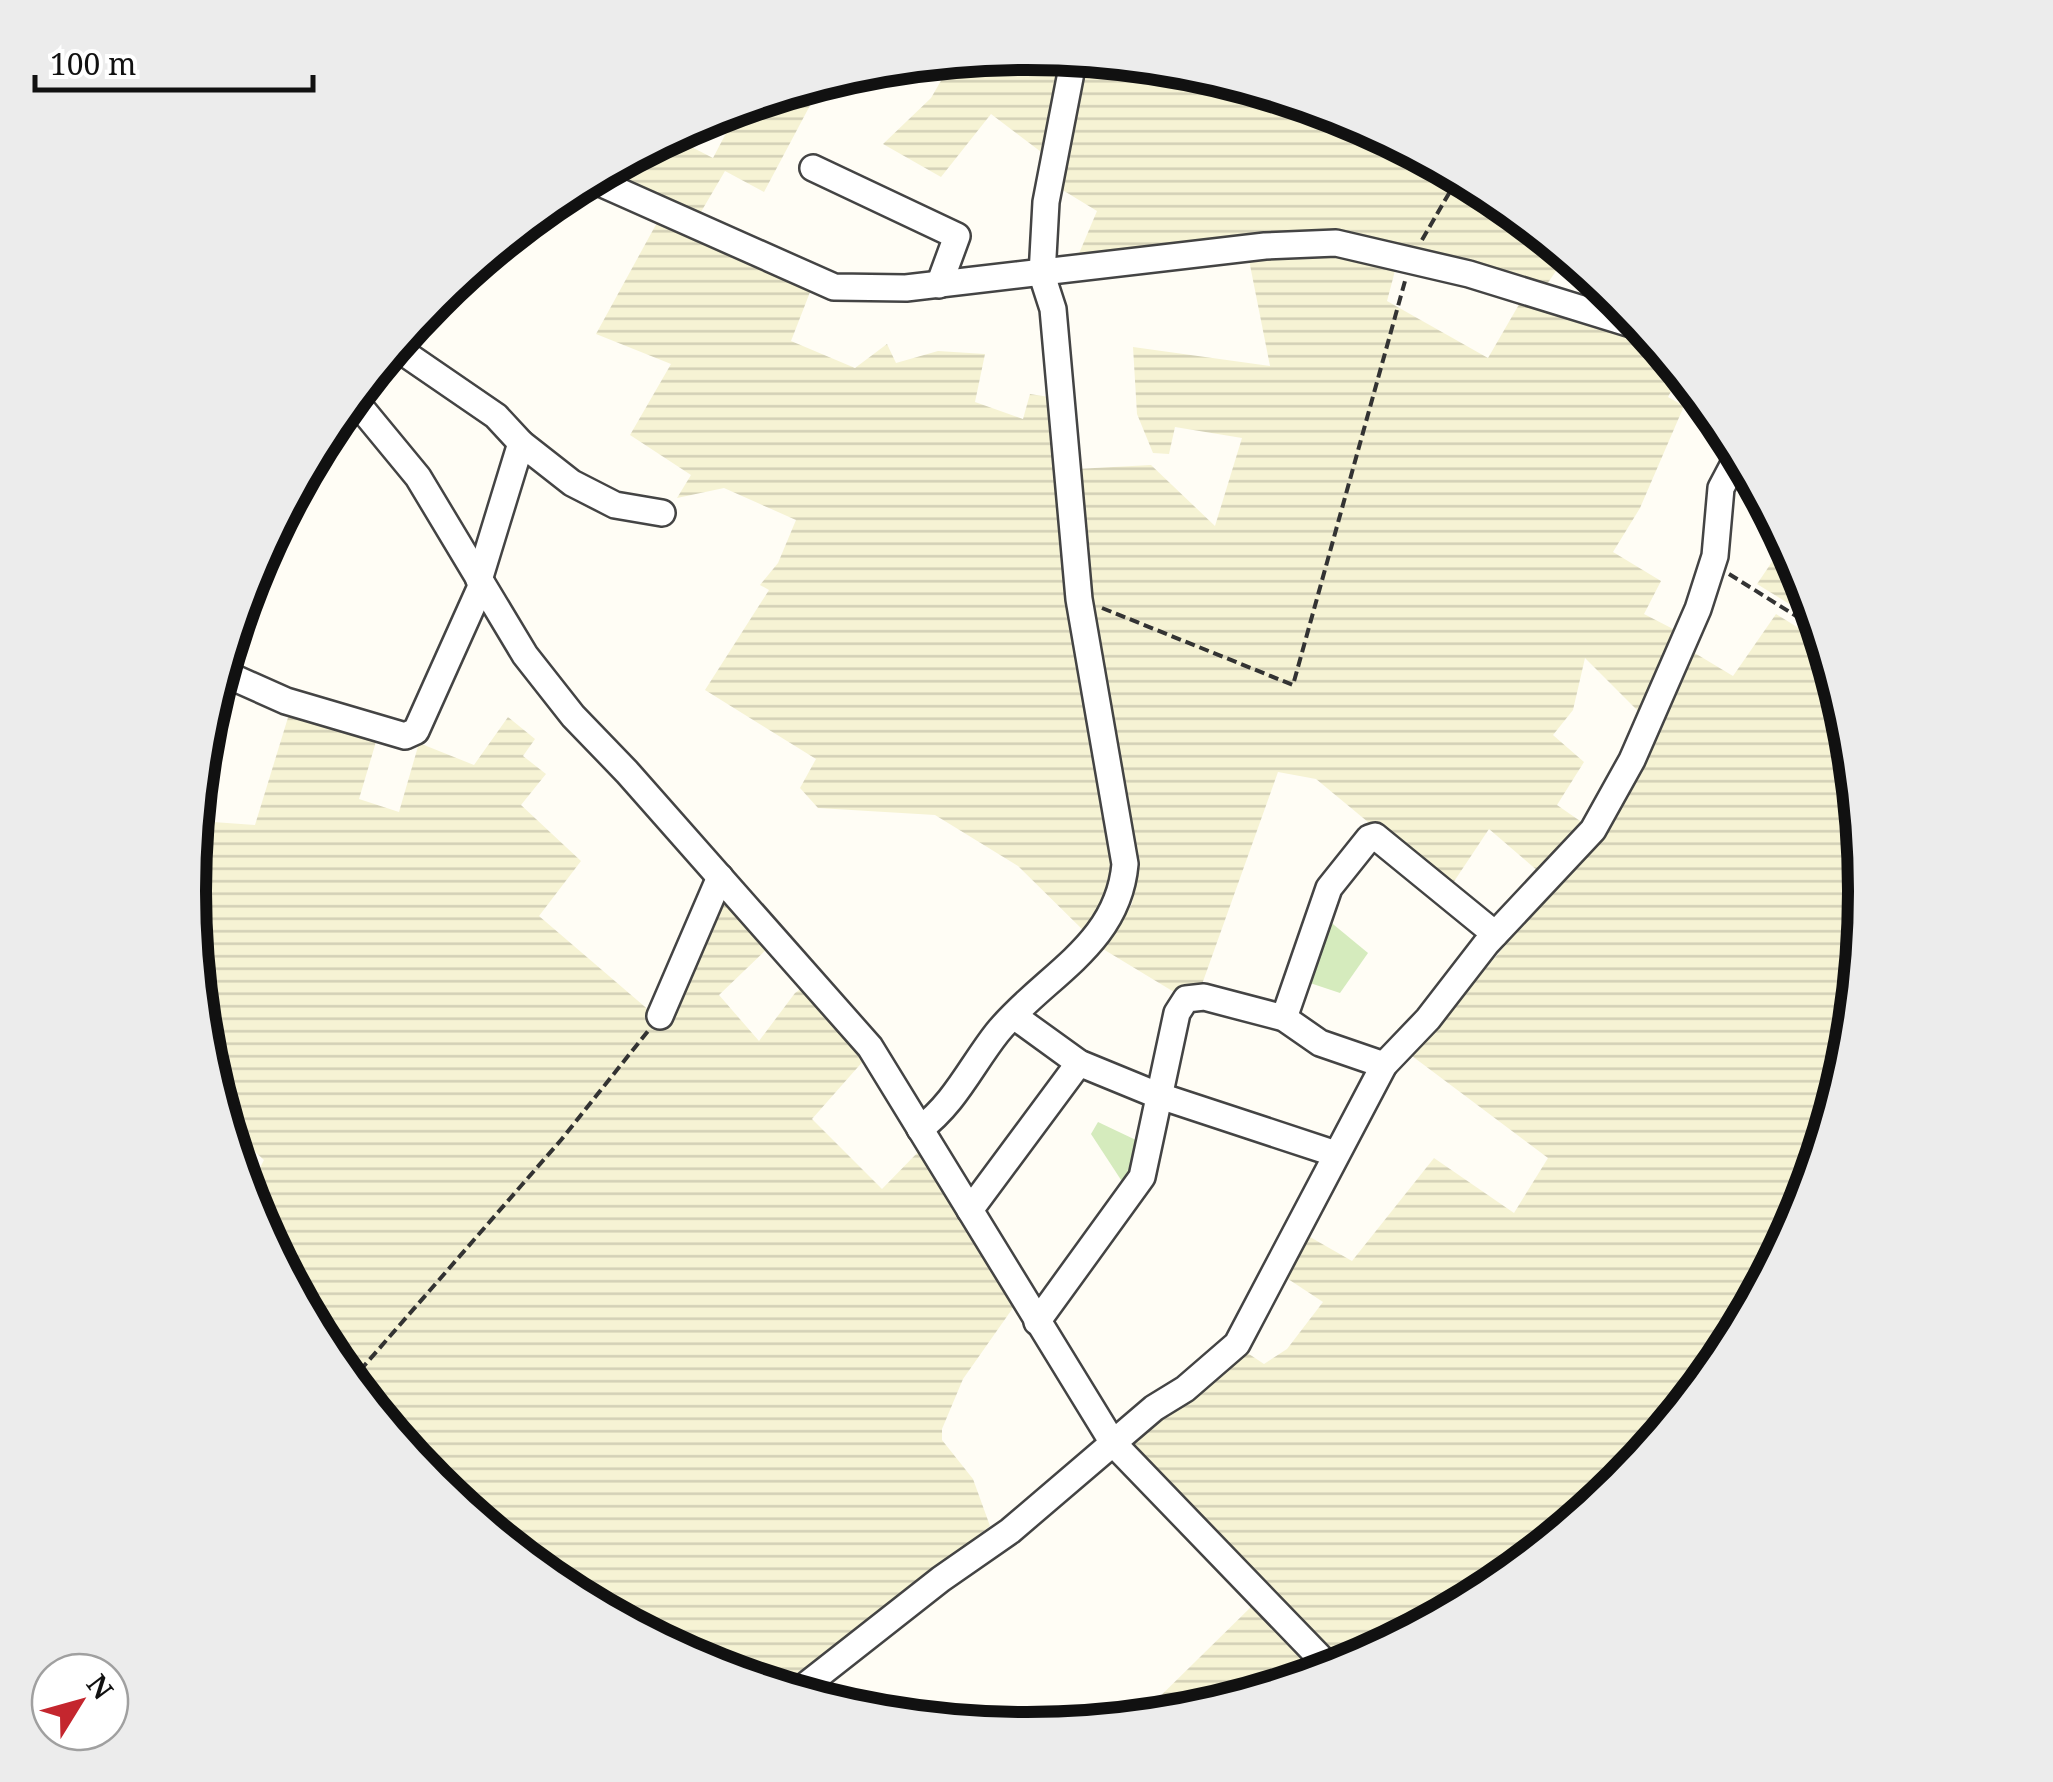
<svg xmlns="http://www.w3.org/2000/svg" width="2053" height="1782" viewBox="0 0 2053 1782" font-family="'Noto Serif',serif">
<style>
.farmland{fill:url(#farmland-rules)}
.grass{fill:#d5ebbd}
.lines{fill:none;stroke-linecap:round;stroke-linejoin:round}
.minor-casing{stroke:#444;stroke-width:30}
.path{stroke:#333;stroke-width:4;stroke-dasharray:10 5;stroke-linecap:butt}
.minor{stroke:#fff;stroke-width:25}
.rim{fill:none;stroke:#111;stroke-width:12}
</style>
<defs>
<pattern id="farmland-rules" width="6" height="5" patternUnits="userSpaceOnUse" patternTransform="scale(2.5)"><rect width="6" height="5" fill="#f6f3d4"/><path d="M0 2.5h6" fill="none" stroke="#d2cfb5"/></pattern>
</defs>
<rect width="100%" height="100%" fill="#fffdf5"/>
<!-- farmland -->
<g class="farmland">
<path d="M1027 53 1191 69 1348 117 1493 194 1567 255 1545 287 1384 243 1075 263 1097 211 1056 186 1061 167 991 114 941 177 883 144 931 98 942 79 914 64Z"/>
<path d="M823 81 764 192 725 171 698 217 620 182 642 150 670 136 713 158 735 116 725 110Z"/>
<path d="M659 219 812 287 791 341 855 368 887 344 896 363 938 351 985 354 975 402 1023 419 1030 394 1049 397 1112 860V886L1086 933 1018 866 935 815 818 808 800 788 816 759 705 690 769 590 760 585 778 563 796 520 724 488 677 498 691 475 630 435 671 364 596 334Z"/>
<path d="M1328 250 1396 267 1387 301 1488 358 1521 301 1651 336 1681 373 1668 397 1684 406 1640 508 1613 552 1661 581 1644 614 1677 631 1643 716 1585 658 1573 710 1553 735 1584 762 1557 805 1583 823 1539 872 1489 829 1449 889 1316 779 1278 772 1201 987 1174 992 1103 949 1132 904 1138 869 1096 620 1076 469 1151 465 1215 526 1242 438 1175 427 1169 454 1153 453 1137 414 1133 347 1270 366 1249 260Z"/>
<path d="M1786 541 1801 571 1817 621 1757 584Z"/>
<path d="M1776 614 1823 643 1849 728 1865 892 1849 1055 1801 1212 1723 1357 1619 1484 1492 1588 1341 1668 1132 1452 1131 1439 1246 1352 1264 1364 1287 1349 1323 1302 1282 1275 1303 1233 1352 1261 1434 1158 1514 1213 1548 1158 1412 1056 1610 821 1693 652 1733 676Z"/>
<path d="M290 711 378 735 359 799 399 812 419 743 474 765 508 717 535 739 523 756 546 774 521 805 581 861 539 916 665 1024 725 891 772 944 719 995 759 1041 795 993 806 985 865 1059 812 1119 882 1189 921 1149 1015 1305 963 1379 942 1429V1440L973 1479 990 1526 783 1689 705 1665 560 1588 433 1483 329 1356 252 1211 246 1194 264 1160 225 1124 204 1054 188 890 191 885 189 882 191 861 213 822 255 825Z"/>
<path d="M1256 1602 1324 1673 1190 1713 1137 1719Z"/>
</g>
<!-- grass -->
<g class="grass">
<path d="M1328 920 1368 953 1340 993 1307 982Z"/>
<path d="M1098 1122 1138 1141 1133 1171 1125 1186 1091 1134Z"/>
</g>
<g class="lines">
<!-- minor casing -->
<g class="minor-casing">
<g id="minor">
<path d="M813 168 957 236 939 285"/>
<path d="M589 178 834 287 906 288 1265 246 1336 243 1469 274 1644 328"/>
<path d="M394 346 496 416 521 443"/>
<path d="M352 397 418 477 525 655 573 716 627 772 870 1047 1113 1443 1332 1670"/>
<path d="M479 580 521 443 572 483 615 505 662 513"/>
<path d="M221 672 286 701 405 736 416 731 482 584"/>
<path d="M660 1016 720 877"/>
<path d="M1014 1016 1079 1063 1157 1095 1336 1154"/>
<path d="M1284 1018 1329 888 1369 838 1375 836 1495 934"/>
<path d="M920 1129C955 1103 971 1066 997 1033 1043 976 1118 946 1125 864L1079 599 1053 309 1042 275 1046 202 1074 57"/>
<path d="M232 1146 238 1151 235 1156"/>
<path d="M970 1210 1079 1063"/>
<path d="M1037 1322 1142 1177 1177 1013 1186 999 1204 997 1284 1018 1320 1043 1384 1065"/>
<path d="M796 1693 941 1579 1010 1531 1154 1408 1185 1389 1237 1344 1384 1065 1428 1019 1486 944 1593 830 1632 760 1698 609 1715 556 1721 488 1739 454"/>
</g>
</g>
<!-- path -->
<g class="path">
<path d="M1422 240 1459 176"/>
<path d="M1729 574 1820 631"/>
<path d="M1102 608 1293 685 1405 281"/>
<path d="M350 1382 561 1140 648 1031"/>
</g>
<!-- minor -->
<use href="#minor" class="minor"/>
</g>
<!-- crop -->
<path d="M0 0H2053V1782H0ZM206 891a821 821 0 1 1 1642 0a821 821 0 1 1-1642 0Z" fill="#ececec" fill-rule="evenodd"/>
<path class="rim" d="M206 891a821 821 0 1 1 1642 0a821 821 0 1 1-1642 0Z"/>
<!-- north arrow -->
<g transform="translate(80 1702) rotate(53)"><circle r="48" fill="#ffffff" stroke="#a0a0a0" stroke-width="2.5"/>
<path d="M0-8L18 38L0 25L-18 38Z" fill="#c4262e"/>
<text y="-15" font-size="28" font-weight="bold" text-anchor="middle" fill="#111111">N</text>
</g>
<!-- scale -->
<path d="M35 75v15h278v-15" fill="none" stroke="#111111" stroke-width="5"/>
<text x="50" y="75" font-size="30" fill="#111111" stroke="#ffffff" stroke-width="8" paint-order="stroke">100 m</text>
</svg>
